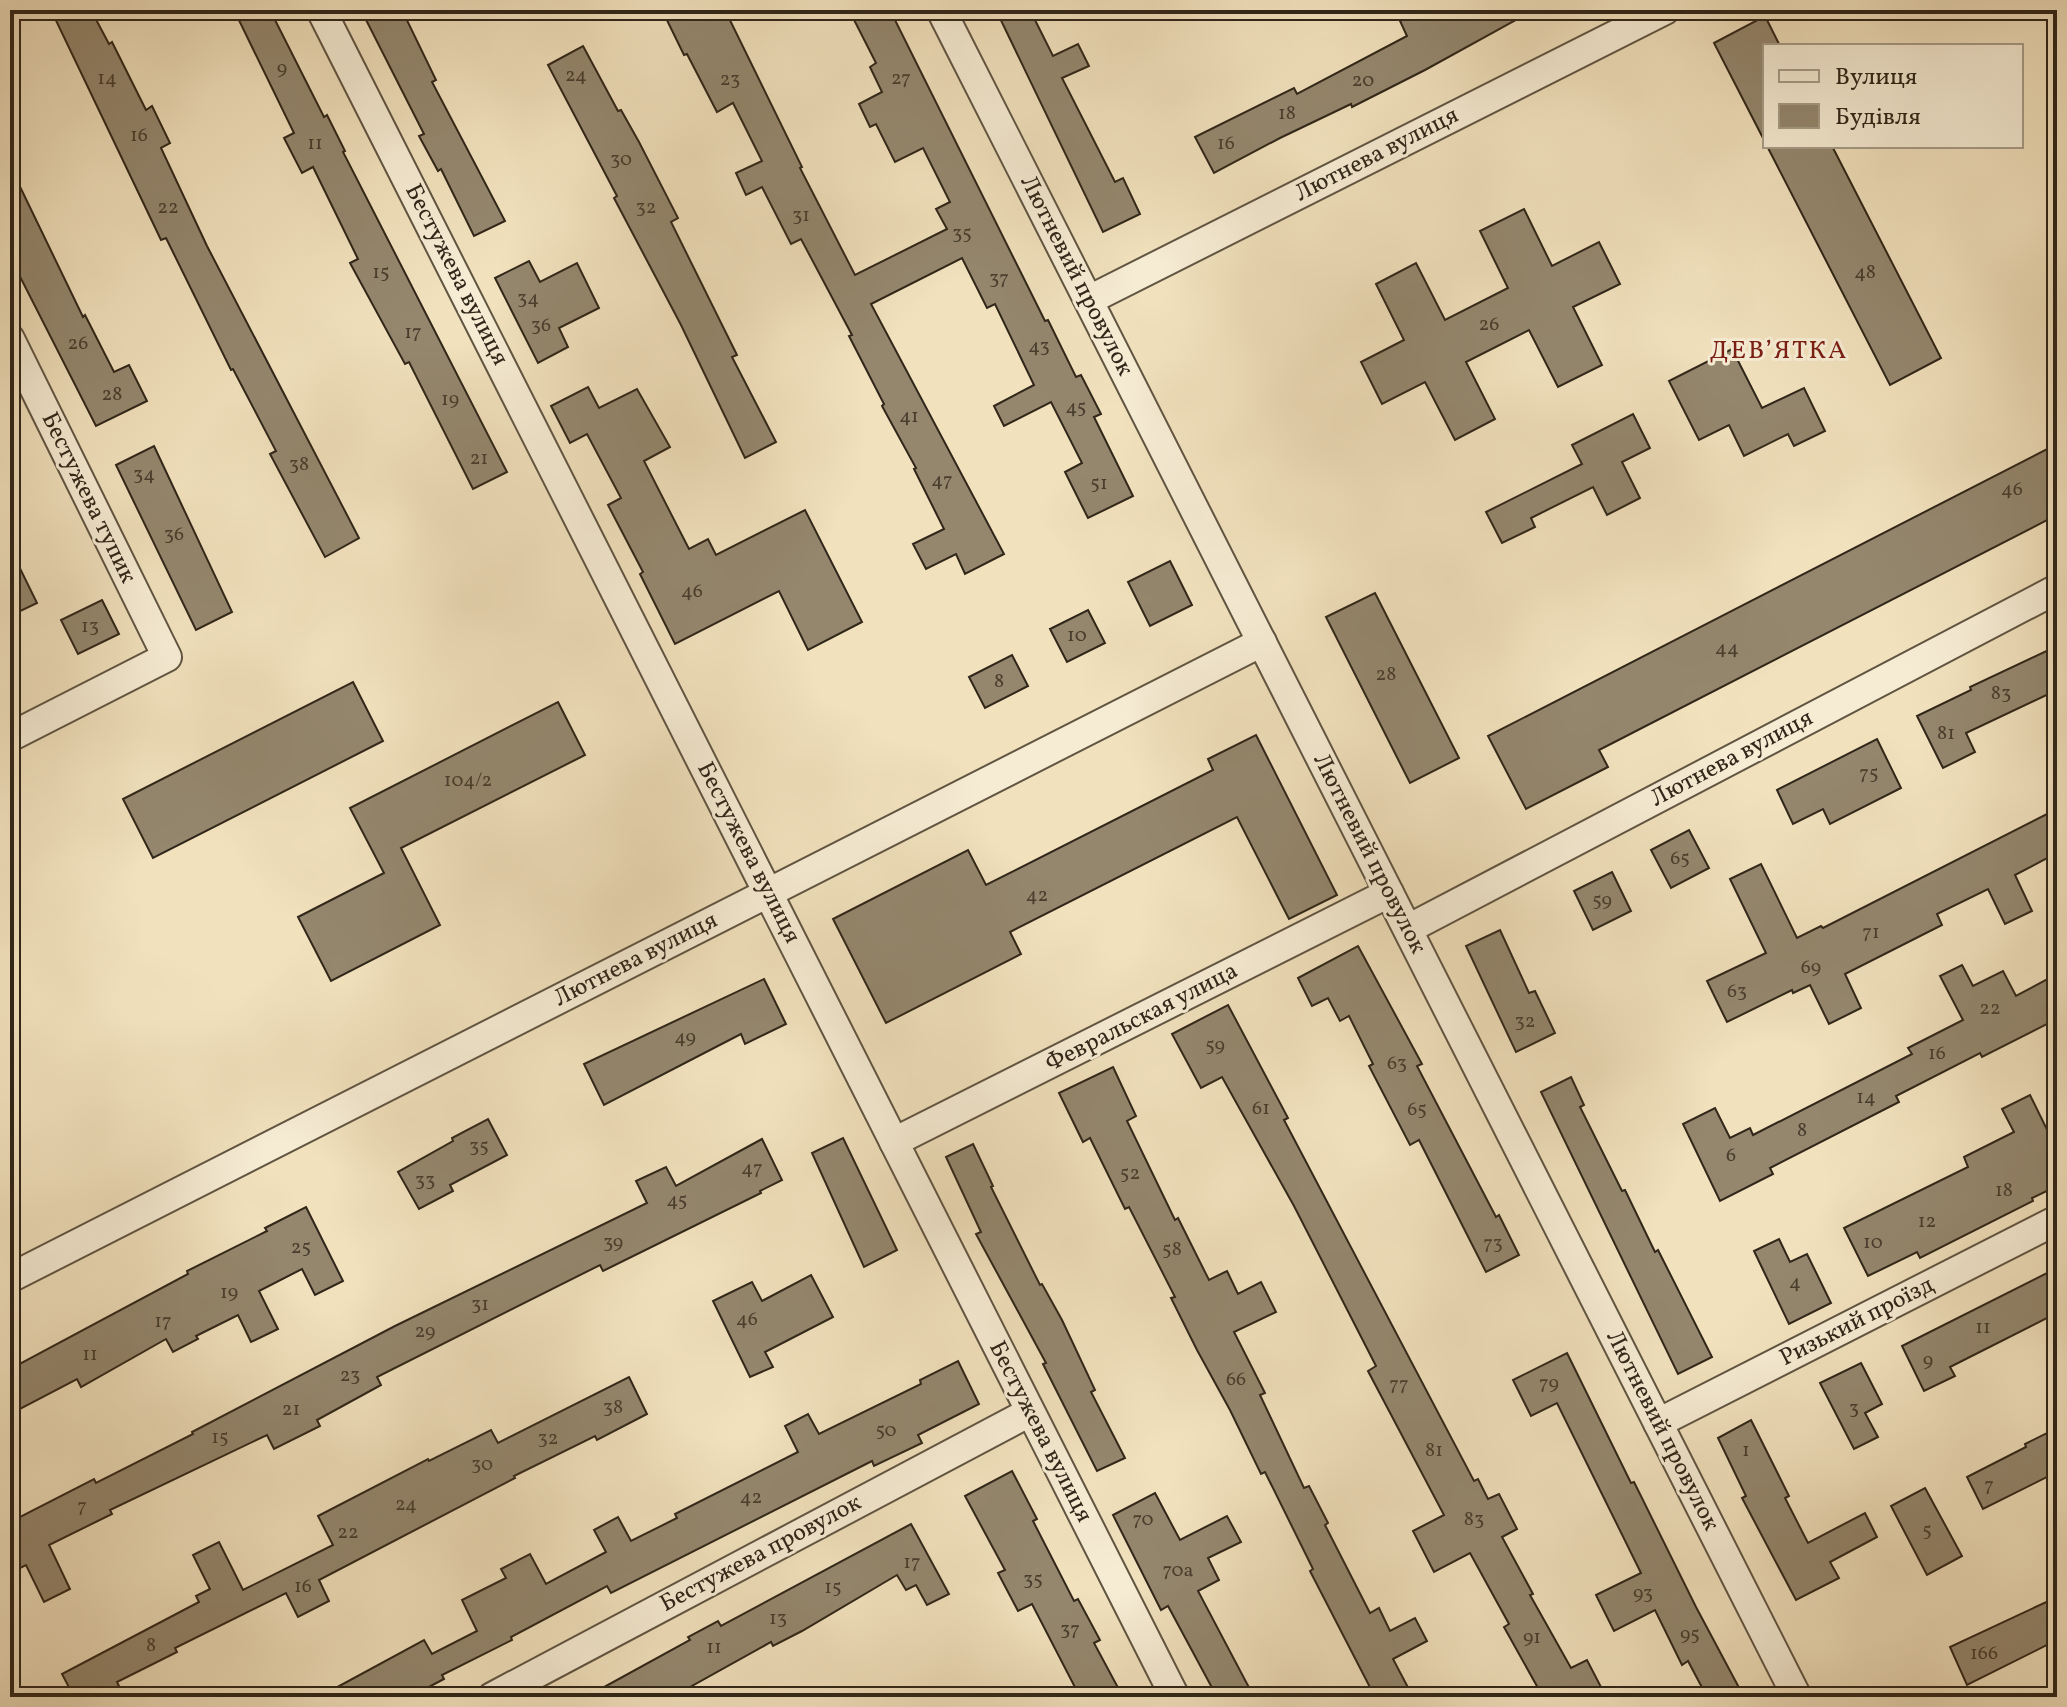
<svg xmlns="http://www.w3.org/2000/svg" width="2067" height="1707" viewBox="0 0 2067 1707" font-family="Vollkorn,serif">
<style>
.building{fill:#94876e;stroke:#302619;stroke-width:2}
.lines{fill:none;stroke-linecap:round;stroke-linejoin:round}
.minor-casing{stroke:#605542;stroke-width:32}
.minor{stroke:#f6ecd4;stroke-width:28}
.labels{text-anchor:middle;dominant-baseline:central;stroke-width:6;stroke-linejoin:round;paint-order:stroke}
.number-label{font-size:20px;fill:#493e2e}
.street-label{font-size:24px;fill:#302619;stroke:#f6ecd4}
.neighbourhood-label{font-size:26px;letter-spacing:2px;fill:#7a1f14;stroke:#f6ecd4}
</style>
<rect width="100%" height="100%" fill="#f1e1bd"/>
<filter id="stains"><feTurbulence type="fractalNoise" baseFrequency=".0025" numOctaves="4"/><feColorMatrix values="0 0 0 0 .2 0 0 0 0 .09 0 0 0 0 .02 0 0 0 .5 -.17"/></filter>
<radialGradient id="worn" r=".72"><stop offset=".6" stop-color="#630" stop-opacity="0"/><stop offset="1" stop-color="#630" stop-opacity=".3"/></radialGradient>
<!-- building -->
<g class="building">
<path d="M51 10H91L109 44 112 42 146 110 152 106 170 143 161 148 207 246 359 538 325 557 270 454 276 451 233 369 231 370 166 238 161 240Z"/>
<path d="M234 10H270L324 117 327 115 345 151 343 152 507 472 473 489 409 362 405 364 350 263 358 259 313 167 302 173 284 138 294 133Z"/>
<path d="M361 10H402L436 80 432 82 505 221 474 236 441 169 438 171 419 136 424 134Z"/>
<path d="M662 10H725L802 167 800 168 855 275 947 229 936 209 950 202 923 148 895 162 876 124 870 127 859 104 882 92 870 67 876 63 849 10H890L1045 321 1048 320 1076 377 1081 375 1101 414 1094 417 1133 496 1088 518 1065 472 1082 463 1051 402 1004 426 994 406 1034 385 995 304 987 308 962 258 871 304 1004 554 965 574 956 554 926 569 913 544 944 529 914 469 916 468 882 406 884 404 849 336 852 335 801 239 791 244 762 187 746 195 736 173 762 161 733 103 717 112 687 54 684 55Z"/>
<path d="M996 10H1030L1053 56 1078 44 1089 66 1062 78 1115 182 1123 178 1140 214 1103 232Z"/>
<path d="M1420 10H1534L1425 70 1352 107 1351 104 1280 138 1214 173 1195 137 1294 88 1297 94 1407 36 1400 21Z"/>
<path d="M1765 16 1780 46H1765V142L1714 43Z"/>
<path d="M583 46 618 111 621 110 639 142 678 218 671 222 737 355 732 357 776 442 745 458 681 325 614 198 617 196 548 65Z"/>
<path d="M1767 146H1832L1941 358 1890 385Z"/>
<path d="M10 166 83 317 85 315 114 372 129 365 147 401 96 426 10 257Z"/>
<path d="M1524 209 1552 266 1599 242 1620 284 1573 307 1602 365 1558 387 1529 330 1466 362 1495 419 1455 440 1425 382 1382 404 1361 362 1404 340 1376 284 1416 263 1445 320 1508 288 1480 231Z"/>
<path d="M529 261 540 282 577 263 599 308 559 328 568 347 538 363 495 278Z"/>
<path d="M1732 349 1762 408 1804 388 1825 431 1794 446 1788 434 1744 456 1729 425 1699 440 1669 381Z"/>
<path d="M588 387 599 408 637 389 670 447 644 461 689 549 708 539 716 555 805 510 862 622 808 650 779 591 675 644 640 574 643 572 608 505 621 498 587 434 570 443 551 406Z"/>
<path d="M1633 414 1650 448 1622 462 1640 498 1607 515 1593 487 1531 518 1535 527 1502 543 1486 512 1582 464 1572 445Z"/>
<path d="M2057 444V515L1599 750 1608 767 1526 809 1488 736Z"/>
<path d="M154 446 232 612 196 630 116 465Z"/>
<path d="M10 548 37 603 10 616Z"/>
<path d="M1170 561 1192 605 1150 626 1128 582Z"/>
<path d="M1375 593 1459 758 1410 783 1326 617Z"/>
<path d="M102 600 119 634 78 654 61 620Z"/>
<path d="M1088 610 1105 643 1067 662 1050 629Z"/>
<path d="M2057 646V690L1966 733 1975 752 1943 768 1917 716 1971 690 1970 687Z"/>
<path d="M1012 655 1028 686 985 708 969 677Z"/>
<path d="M353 682 383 741 153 858 123 799Z"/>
<path d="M558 702 585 755 401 848 440 925 331 981 298 917 384 873 350 808Z"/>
<path d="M1256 735 1337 895 1289 919 1237 817 1010 932 1021 954 886 1023 833 919 968 850 986 885 1213 770 1208 759Z"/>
<path d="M1877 739 1901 788 1830 824 1823 809 1793 824 1777 790Z"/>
<path d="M2057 809V853L2015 875 2032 911 2005 924 1988 889 1937 914 1942 925 1845 974 1861 1008 1829 1024 1810 985 1793 993 1792 990 1727 1022 1707 981 1766 953 1730 879 1761 864 1797 938 1821 926 1823 928Z"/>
<path d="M1689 830 1709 868 1671 888 1651 850Z"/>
<path d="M1612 872 1631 911 1593 930 1574 891Z"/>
<path d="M1500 930 1529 993 1535 991 1555 1033 1516 1052 1466 946Z"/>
<path d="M1358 946 1422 1064 1417 1066 1496 1217 1499 1215 1519 1255 1486 1272 1419 1140 1410 1145 1369 1066 1373 1064 1349 1016 1340 1021 1328 998 1312 1006 1298 978Z"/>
<path d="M1962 965 1973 986 2003 971 2016 996 2057 974V1019L1982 1057 1980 1053 1896 1096 1899 1102 1770 1168 1773 1174 1720 1201 1683 1124 1715 1108 1730 1138 1750 1128 1753 1135 1912 1054 1908 1048 1963 1020 1940 976Z"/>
<path d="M764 979 786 1024 745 1044 741 1034 604 1105 584 1064Z"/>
<path d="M1228 1005 1288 1118 1284 1120 1474 1481 1478 1479 1488 1499 1499 1494 1517 1529 1502 1537 1533 1594 1530 1595 1571 1668 1587 1660 1602 1689 1587 1697H1543L1504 1627 1509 1624 1470 1553 1434 1572 1413 1531 1444 1515 1368 1371 1376 1366 1294 1206 1222 1077 1201 1088 1172 1034Z"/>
<path d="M1113 1067 1136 1116 1127 1121 1175 1220 1178 1218 1209 1280 1227 1271 1238 1294 1261 1282 1276 1312 1234 1332 1265 1393 1260 1395 1304 1488 1309 1486 1328 1523 1325 1525 1370 1613 1379 1608 1390 1631 1415 1618 1427 1641 1393 1659 1413 1697H1375L1310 1571 1313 1569 1265 1472 1261 1474 1230 1410 1197 1350 1171 1298 1175 1297 1129 1207 1125 1209 1090 1138 1083 1142 1059 1093Z"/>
<path d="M1571 1077 1584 1105 1580 1107 1622 1191 1625 1190 1655 1252 1658 1250 1712 1357 1678 1374 1541 1092Z"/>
<path d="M2030 1095 2057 1150V1186L2032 1198 2033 1201 1920 1258 1917 1252 1868 1276 1844 1228 1968 1167 1964 1157 2014 1132 2002 1109Z"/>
<path d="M488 1119 507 1155 450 1185 453 1191 419 1209 398 1172 453 1141 452 1138Z"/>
<path d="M843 1138 897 1250 864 1267 812 1153Z"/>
<path d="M762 1139 782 1180 760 1191 761 1193 603 1271 600 1265 377 1377 381 1385 317 1420 320 1426 274 1449 267 1435 110 1510 112 1514 49 1545 70 1589 44 1602 26 1565 10 1573V1522L94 1479 96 1483 193 1434 192 1432 395 1326 647 1203 636 1181 666 1167 676 1186Z"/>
<path d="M973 1144 993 1186 991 1187 1040 1285 1042 1284 1062 1320 1095 1390 1091 1392 1125 1458 1097 1471 1043 1364 1046 1363 976 1234 981 1232 946 1157Z"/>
<path d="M306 1207 343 1281 315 1295 302 1269 259 1291 278 1329 251 1342 238 1315 196 1336 198 1339 173 1352 166 1339 81 1387 77 1379 20 1409 10 1391V1369L188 1274 187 1271 267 1231 265 1228Z"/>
<path d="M1779 1239 1790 1262 1807 1254 1831 1303 1789 1324 1754 1251Z"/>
<path d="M2057 1268V1313L1950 1367 1955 1376 1924 1391 1902 1346Z"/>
<path d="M811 1275 833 1317 765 1352 773 1367 750 1377 713 1301 752 1282 762 1301Z"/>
<path d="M1567 1353 1631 1483 1634 1482 1696 1607 1744 1697H1707L1688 1661 1682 1665 1655 1610 1614 1631 1596 1595 1641 1573 1557 1403 1531 1416 1513 1380Z"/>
<path d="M958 1361 979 1404 918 1435 922 1443 874 1466 872 1461 611 1593 607 1586 511 1637 512 1640 442 1675 444 1679 410 1697H319L424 1640 432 1654 477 1631 462 1600 506 1578 501 1569 530 1554 546 1584 606 1552 594 1530 618 1517 631 1541 677 1518 675 1514 798 1452 785 1426 808 1414 819 1434 921 1384 920 1380Z"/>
<path d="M1861 1363 1882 1404 1865 1413 1878 1437 1854 1449 1820 1383Z"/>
<path d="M629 1377 647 1414 597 1440 595 1436 514 1476 515 1478 319 1580 329 1601 298 1617 286 1593 175 1648 177 1652 117 1682 119 1686 98 1697H74L62 1674 199 1602 196 1596 210 1589 193 1555 219 1542 243 1590 333 1545 318 1516 428 1459 429 1461 491 1430 498 1443Z"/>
<path d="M1751 1420 1789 1496 1785 1498 1808 1543 1865 1513 1877 1537 1830 1562 1839 1578 1796 1600 1742 1498 1746 1496 1718 1438Z"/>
<path d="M2057 1428V1472L1983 1509 1967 1477 2026 1447 2025 1444Z"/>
<path d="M1012 1471 1037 1519 1033 1521 1074 1601 1078 1599 1100 1640 1094 1643 1123 1697H1080L1032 1604 1018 1611 998 1573 1005 1570 965 1496Z"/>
<path d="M1925 1488 1962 1556 1927 1575 1891 1506Z"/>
<path d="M1155 1493 1180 1540 1227 1516 1241 1542 1208 1558 1219 1580 1198 1591 1254 1697H1217L1168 1606 1161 1610 1113 1515Z"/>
<path d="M911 1524 949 1594 927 1605 916 1585 906 1590 897 1575 802 1631 773 1646 771 1642 672 1697H586L690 1640 688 1637 718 1621 721 1626Z"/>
<path d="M2057 1597V1640L1967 1685 1950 1647Z"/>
</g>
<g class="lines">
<!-- minor casing -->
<g class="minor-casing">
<g id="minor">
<path d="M321 10 1175 1697"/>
<path d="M941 10 1797 1697"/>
<path d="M1089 300 1665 10"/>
<path d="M10 339 167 657 10 737"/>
<path d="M1408 929 2057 589"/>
<path d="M894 1142 1389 893"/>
<path d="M10 1278 1262 642"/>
<path d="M1658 1423 2057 1220"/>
<path d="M492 1697 1030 1412"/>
</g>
</g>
<!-- minor -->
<use href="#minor" class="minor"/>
</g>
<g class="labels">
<!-- number labels -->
<g class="number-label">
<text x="282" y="69">9</text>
<text x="576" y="76">24</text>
<text x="107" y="79">14</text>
<text x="901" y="79">27</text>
<text x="730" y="80">23</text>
<text x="1363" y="81">20</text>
<text x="1287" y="114">18</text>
<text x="139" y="136">16</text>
<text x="315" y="144">11</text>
<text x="1226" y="144">16</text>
<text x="621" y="160">30</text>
<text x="168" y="208">22</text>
<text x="646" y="208">32</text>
<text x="801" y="216">31</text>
<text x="962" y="234">35</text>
<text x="381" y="273">15</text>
<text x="1865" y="273">48</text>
<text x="999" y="279">37</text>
<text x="528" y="299">34</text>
<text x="1489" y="325">26</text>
<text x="541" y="326">36</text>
<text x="413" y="333">17</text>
<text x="78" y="344">26</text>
<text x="1039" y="347">43</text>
<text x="112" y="395">28</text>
<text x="450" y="400">19</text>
<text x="1076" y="408">45</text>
<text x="909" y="417">41</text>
<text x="479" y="459">21</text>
<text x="299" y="465">38</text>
<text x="144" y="475">34</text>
<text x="942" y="481">47</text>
<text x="1099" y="484">51</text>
<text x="2012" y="490">46</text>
<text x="174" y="535">36</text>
<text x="692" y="592">46</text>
<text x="90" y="627">13</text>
<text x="1077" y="636">10</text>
<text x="1727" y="649">44</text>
<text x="1386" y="675">28</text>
<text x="999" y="682">8</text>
<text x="2001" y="694">83</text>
<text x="1946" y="734">81</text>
<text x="1869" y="774">75</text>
<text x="468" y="781">104/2</text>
<text x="1680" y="859">65</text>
<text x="1037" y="896">42</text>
<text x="1602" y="901">59</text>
<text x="1871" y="933">71</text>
<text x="1811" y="968">69</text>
<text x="1737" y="992">63</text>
<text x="1990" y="1009">22</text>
<text x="1525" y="1022">32</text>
<text x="685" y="1038">49</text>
<text x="1215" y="1046">59</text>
<text x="1937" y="1054">16</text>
<text x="1397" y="1064">63</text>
<text x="1866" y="1098">14</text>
<text x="1261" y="1109">61</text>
<text x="1417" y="1110">65</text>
<text x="1802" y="1131">8</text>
<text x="479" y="1147">35</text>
<text x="1731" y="1156">6</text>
<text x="752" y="1169">47</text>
<text x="1130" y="1174">52</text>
<text x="425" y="1181">33</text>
<text x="2004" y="1191">18</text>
<text x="677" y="1201">45</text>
<text x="1927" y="1222">12</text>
<text x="613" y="1243">39</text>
<text x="1873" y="1243">10</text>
<text x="1493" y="1244">73</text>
<text x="301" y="1248">25</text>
<text x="1172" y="1250">58</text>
<text x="1795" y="1283">4</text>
<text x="229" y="1293">19</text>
<text x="480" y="1305">31</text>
<text x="747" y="1320">46</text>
<text x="163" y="1322">17</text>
<text x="1983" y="1328">11</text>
<text x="425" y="1332">29</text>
<text x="90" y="1355">11</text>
<text x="1928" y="1361">9</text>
<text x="350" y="1376">23</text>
<text x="1236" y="1380">66</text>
<text x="1549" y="1384">79</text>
<text x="1399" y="1385">77</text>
<text x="613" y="1408">38</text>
<text x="1854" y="1409">3</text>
<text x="291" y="1410">21</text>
<text x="886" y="1431">50</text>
<text x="220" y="1438">15</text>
<text x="548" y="1439">32</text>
<text x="1434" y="1451">81</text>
<text x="1746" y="1451">1</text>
<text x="482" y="1465">30</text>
<text x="1989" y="1486">7</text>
<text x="751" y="1498">42</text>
<text x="406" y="1505">24</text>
<text x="82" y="1507">7</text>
<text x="1143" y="1520">70</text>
<text x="1474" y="1520">83</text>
<text x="1927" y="1531">5</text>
<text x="348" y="1533">22</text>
<text x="912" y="1563">17</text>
<text x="1178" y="1571">70а</text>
<text x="1033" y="1580">35</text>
<text x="303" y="1587">16</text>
<text x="833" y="1588">15</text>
<text x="1643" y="1594">93</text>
<text x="778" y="1619">13</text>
<text x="1070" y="1630">37</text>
<text x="1690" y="1635">95</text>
<text x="1532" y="1638">91</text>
<text x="151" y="1646">8</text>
<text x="714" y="1648">11</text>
<text x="1984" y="1654">166</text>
</g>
<!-- street labels -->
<g class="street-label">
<text transform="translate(1377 155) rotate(-27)">Лютнева вулиця</text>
<text transform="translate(456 275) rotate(63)">Бестужева вулиця</text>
<text transform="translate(1076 276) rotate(63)">Лютневий провулок</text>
<text transform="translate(88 498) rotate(64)">Бестужева тупик</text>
<text transform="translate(1732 759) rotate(-28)">Лютнева вулиця</text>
<text transform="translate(748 853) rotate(63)">Бестужева вулиця</text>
<text transform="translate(1369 854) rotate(63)">Лютневий провулок</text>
<text transform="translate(636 960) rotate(-27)">Лютнева вулиця</text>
<text transform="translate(1142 1018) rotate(-27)">Февральская улица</text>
<text transform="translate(1857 1322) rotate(-27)">Ризький проїзд</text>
<text transform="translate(1662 1431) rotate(63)">Лютневий провулок</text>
<text transform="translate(1040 1432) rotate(63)">Бестужева вулиця</text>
<text transform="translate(761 1554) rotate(-28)">Бестужева провулок</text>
</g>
<!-- neighbourhood labels -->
<g class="neighbourhood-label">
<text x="1779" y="351">ДЕВ’ЯТКА</text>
</g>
</g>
<!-- margin -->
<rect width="2067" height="1707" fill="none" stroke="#f1e1bd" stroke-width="40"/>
<rect x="12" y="12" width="2043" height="1683" fill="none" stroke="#302619" stroke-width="4"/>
<rect x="20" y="20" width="2027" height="1667" fill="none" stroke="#302619" stroke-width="2"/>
<!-- legend -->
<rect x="1763" y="44" width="260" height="104" fill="#f6ecd4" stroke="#a79d89" stroke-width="2"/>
<rect x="1779" y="70" width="40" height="12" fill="#f6ecd4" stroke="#a79d89" stroke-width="2"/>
<text x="1835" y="84" font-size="24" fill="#302619">Вулиця</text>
<rect x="1779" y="104" width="40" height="24" fill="#94876e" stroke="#a79d89" stroke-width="2"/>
<text x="1835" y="124" font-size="24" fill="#302619">Будівля</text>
<rect width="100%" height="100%" filter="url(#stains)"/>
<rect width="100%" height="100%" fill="url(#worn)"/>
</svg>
